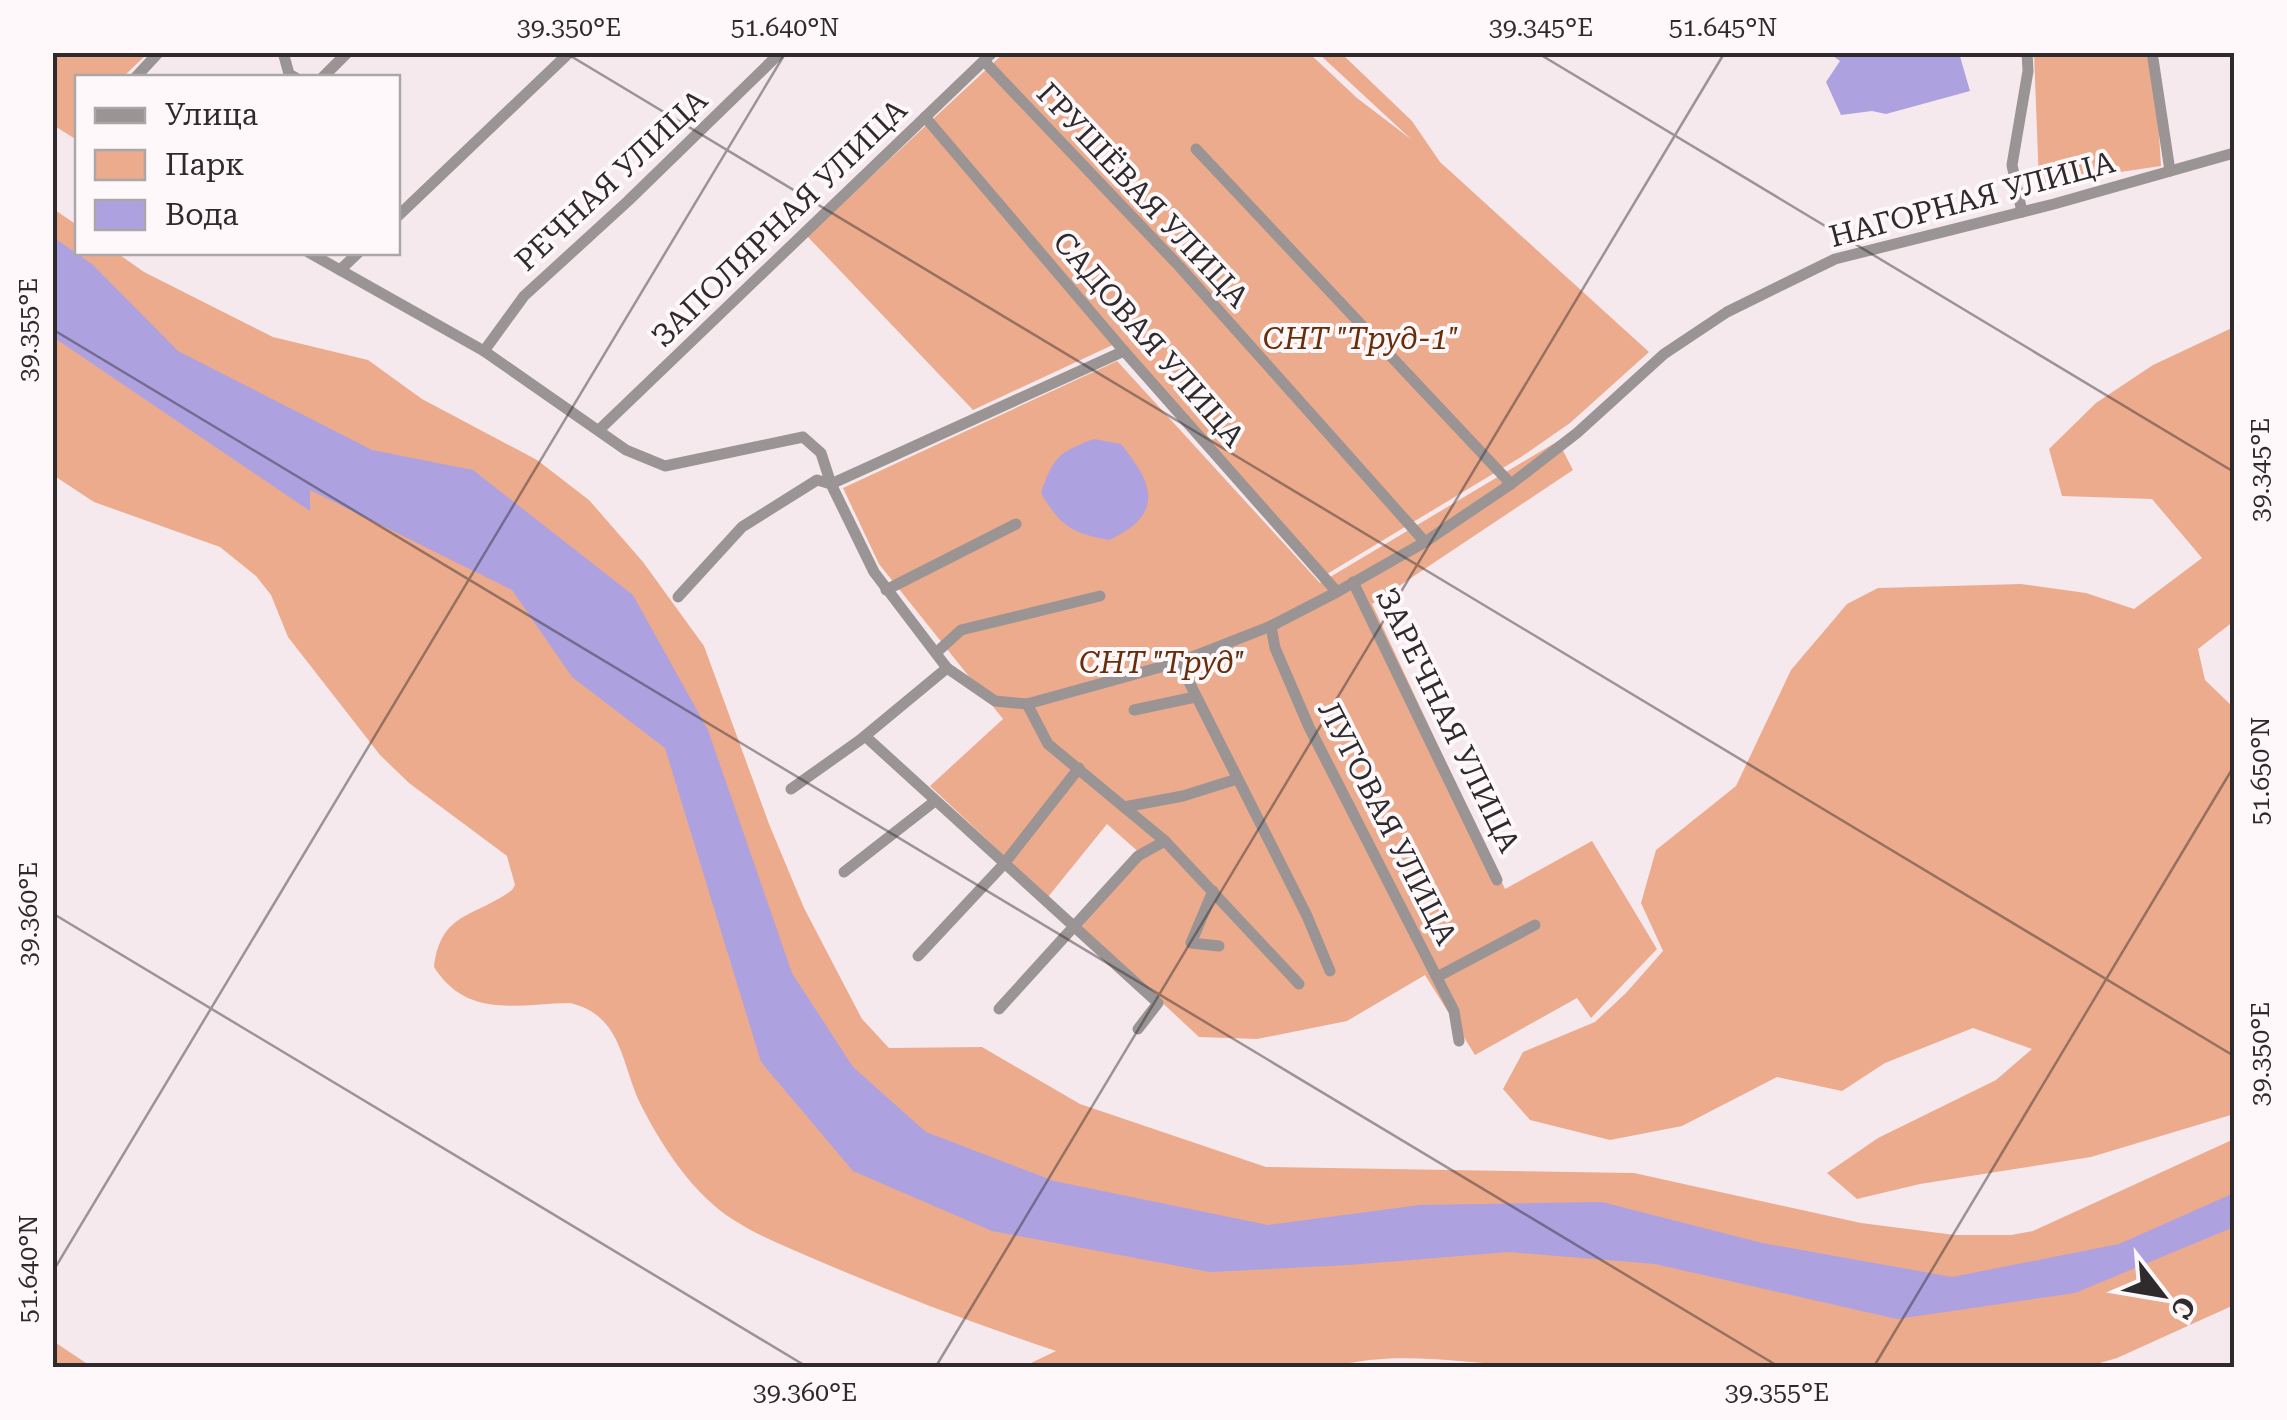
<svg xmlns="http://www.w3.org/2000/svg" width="2287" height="1420" viewBox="0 0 2287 1420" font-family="'Roboto Serif',serif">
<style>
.green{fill:#ecab8c}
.water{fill:#aea1e0}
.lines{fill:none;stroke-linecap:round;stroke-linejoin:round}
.minor{stroke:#9a9494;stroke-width:11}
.ticks{fill:none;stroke:#2f2a2c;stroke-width:2.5;stroke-opacity:0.45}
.labels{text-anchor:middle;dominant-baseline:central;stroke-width:8;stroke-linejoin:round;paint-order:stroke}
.street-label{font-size:30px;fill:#2f2a2c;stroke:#fef8fb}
.park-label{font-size:30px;font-style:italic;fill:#692d0a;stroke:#fef8fb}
.neatline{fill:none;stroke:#2f2a2c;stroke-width:4}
.ticks-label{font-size:25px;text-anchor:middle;fill:#2f2a2c}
</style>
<rect width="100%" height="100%" fill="#f6e9ee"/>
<!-- green -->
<g class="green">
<path d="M52 53 53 52 148 53 123 77 78 78 77 140 53 125Z"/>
<path d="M1004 53H1309L1357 98 1412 140 1318 53H1341L1412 121 1440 162 1649 352 1570 423 1521 457 1327 574 1117 343 973 410 807 236Z"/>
<path d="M2034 53H2154L2161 166 2039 184Z"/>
<path d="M52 208 77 225 78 252 117 253 144 272 273 337 368 360 422 399 537 460 589 500 643 562 704 646 769 824 804 908 862 1019 889 1048 982 1047 1080 1104 1266 1167 1634 1173 1861 1223 1955 1235H2011L2033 1231 2234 1139V1305L2117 1358 2086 1367C1904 1367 1722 1373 1540 1367 1469 1365 1399 1348 1329 1368H1128L1104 1363 1107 1367H1030L1031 1363 1056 1351C978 1325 901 1296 826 1264 789 1248 748 1233 717 1208 684 1180 659 1141 640 1103 621 1063 622 1015 570 1003 517 1004 467 1019 434 967 441 911 474 918 512 890L515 885 507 856 409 783 380 755 288 637 271 595 256 576 220 547 94 502 53 475Z"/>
<path d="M2234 327V621L2198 649 2205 680 2234 708V1114L2091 1157 1920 1184 1857 1199 1827 1173 1878 1138 1996 1080 2032 1049 1973 1028 1885 1063 1842 1091 1777 1077 1682 1126 1610 1140 1530 1120 1503 1089 1523 1052 1595 1022 1626 993 1663 951 1641 903 1656 850 1736 786 1791 670 1847 604 1878 588 2021 584 2086 593 2134 609 2202 558 2152 499 2062 496 2049 449 2096 403 2153 365Z"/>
<path d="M1117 361 1320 583 1558 441 1573 470 1372 604 1505 889 1592 841 1657 949 1591 1018 1577 998 1475 1055 1425 975 1347 1021 1257 1039 1199 1037 1081 927 1142 855 1107 824 1048 897 930 786 1003 719 879 564 843 488Z"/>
<path d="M53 1341 92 1367H53Z"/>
</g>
<!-- water -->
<g class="water">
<path d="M1829 53H1959L1970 91 1886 114 1872 111 1841 115 1826 82 1840 61Z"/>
<path d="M53 237 92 264 178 351 372 450 473 470 633 595 708 730 792 973 853 1067 926 1132 1054 1181 1268 1225 1420 1205 1602 1202 1762 1243 1952 1277 2119 1244 2234 1193V1227L2075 1293 1897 1319 1655 1264 1509 1252 1349 1265 1210 1272 992 1231 853 1171 761 1062 665 748 572 677 512 590 310 490V511L53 337Z"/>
<path d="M1094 439 1121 444C1138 466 1163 496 1137 522 1131 529 1118 535 1110 540 1073 534 1060 526 1041 493 1053 457 1059 452 1094 439Z"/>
</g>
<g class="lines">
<!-- minor -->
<g class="minor">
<path d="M283 52 289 74 296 78"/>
<path d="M2152 52 2170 171"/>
<path d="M984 61 1179 266 1425 542"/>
<path d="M135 78 159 52"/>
<path d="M322 78 348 52"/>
<path d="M925 117 1124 351 1337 592"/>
<path d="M1196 149 1511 484"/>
<path d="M2022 212 2012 165 2028 71 2027 52"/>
<path d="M398 216 570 52"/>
<path d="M308 252 484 351 626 450 665 466 803 437 821 453 831 484 874 572 947 668 995 701 1027 704 1179 662 1271 626 1337 592 1425 542 1511 484 1577 433 1664 354 1727 312 1835 259 2054 204 2234 153"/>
<path d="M340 270 359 252"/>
<path d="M484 351 524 296 628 201 781 52"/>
<path d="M599 430 993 52"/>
<path d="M1353 582 1497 880"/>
<path d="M886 590 1016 524"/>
<path d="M678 597 742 527 817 480 831 484 1124 351"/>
<path d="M1271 626 1275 648 1309 727 1454 1011 1459 1041"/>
<path d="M937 652 961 630 1100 596"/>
<path d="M1179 662 1307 916 1330 971"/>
<path d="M1027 704 1048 744 1165 841 1299 984"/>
<path d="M1134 710 1195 697"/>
<path d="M865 736 1158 1003 1138 1029"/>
<path d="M791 789 860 740 947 668"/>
<path d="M1124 807 1183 796 1237 779"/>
<path d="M844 872 935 801"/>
<path d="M1213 891 1191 943 1219 946"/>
<path d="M918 956 1003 865 1079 768"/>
<path d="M1437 977 1535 925"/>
<path d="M999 1009 1138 856 1165 841"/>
</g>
</g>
<!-- ticks -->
<path class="ticks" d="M564 52 2234 1056M1536 52 2234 472M52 329 1781 1368M52 913 809 1368M52 1273 786 52M935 1368 1725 52M1873 1368 2234 766"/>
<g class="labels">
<!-- street labels -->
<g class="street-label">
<text transform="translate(611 180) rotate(-43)">РЕЧНАЯ УЛИЦА</text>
<text transform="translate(1143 195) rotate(47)">ГРУШЁВАЯ УЛИЦА</text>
<text transform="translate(1972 199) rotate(-15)">НАГОРНАЯ УЛИЦА</text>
<text transform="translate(779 223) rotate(-44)">ЗАПОЛЯРНАЯ УЛИЦА</text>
<text transform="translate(1149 339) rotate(49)">САДОВАЯ УЛИЦА</text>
<text transform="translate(1448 720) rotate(64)">ЗАРЕЧНАЯ УЛИЦА</text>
<text transform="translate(1388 823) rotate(63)">ЛУГОВАЯ УЛИЦА</text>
</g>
<!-- park labels -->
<g class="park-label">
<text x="1361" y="338">СНТ "Труд-1"</text>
<text x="1162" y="662">СНТ "Труд"</text>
</g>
</g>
<!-- border -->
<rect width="2287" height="1420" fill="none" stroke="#fef8fb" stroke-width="110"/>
<!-- legend -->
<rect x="75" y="75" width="325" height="180" fill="#fef8fb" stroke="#aba6a8" stroke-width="2.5"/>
<rect x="95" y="108" width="50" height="15" fill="#9a9494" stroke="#aba6a8" stroke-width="2.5"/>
<text x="165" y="125" font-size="30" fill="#2f2a2c">Улица</text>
<rect x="95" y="150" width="50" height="30" fill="#ecab8c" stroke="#aba6a8" stroke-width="2.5"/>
<text x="165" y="175" font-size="30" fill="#2f2a2c">Парк</text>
<rect x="95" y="200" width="50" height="30" fill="#aea1e0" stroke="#aba6a8" stroke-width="2.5"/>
<text x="165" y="225" font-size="30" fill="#2f2a2c">Вода</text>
<!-- north arrow -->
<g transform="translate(2162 1295) rotate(121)" stroke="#fef8fb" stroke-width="8" paint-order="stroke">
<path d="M0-8L18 38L0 25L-18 38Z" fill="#2f2a2c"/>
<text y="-15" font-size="28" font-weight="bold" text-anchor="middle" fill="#2f2a2c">С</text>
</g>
<rect x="55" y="55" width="2177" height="1310" class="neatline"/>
<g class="ticks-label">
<text x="569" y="36">39.350°E</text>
<text x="785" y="36">51.640°N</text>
<text x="1541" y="36">39.345°E</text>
<text x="1723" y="36">51.645°N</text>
<text transform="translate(28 330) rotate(-90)" y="9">39.355°E</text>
<text transform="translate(2260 470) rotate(-90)" y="9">39.345°E</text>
<text transform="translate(2260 771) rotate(-90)" y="9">51.650°N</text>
<text transform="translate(28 914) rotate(-90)" y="9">39.360°E</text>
<text transform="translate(2260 1054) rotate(-90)" y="9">39.350°E</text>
<text transform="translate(28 1269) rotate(-90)" y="9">51.640°N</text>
<text x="805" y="1401">39.360°E</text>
<text x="1777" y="1401">39.355°E</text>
</g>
</svg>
